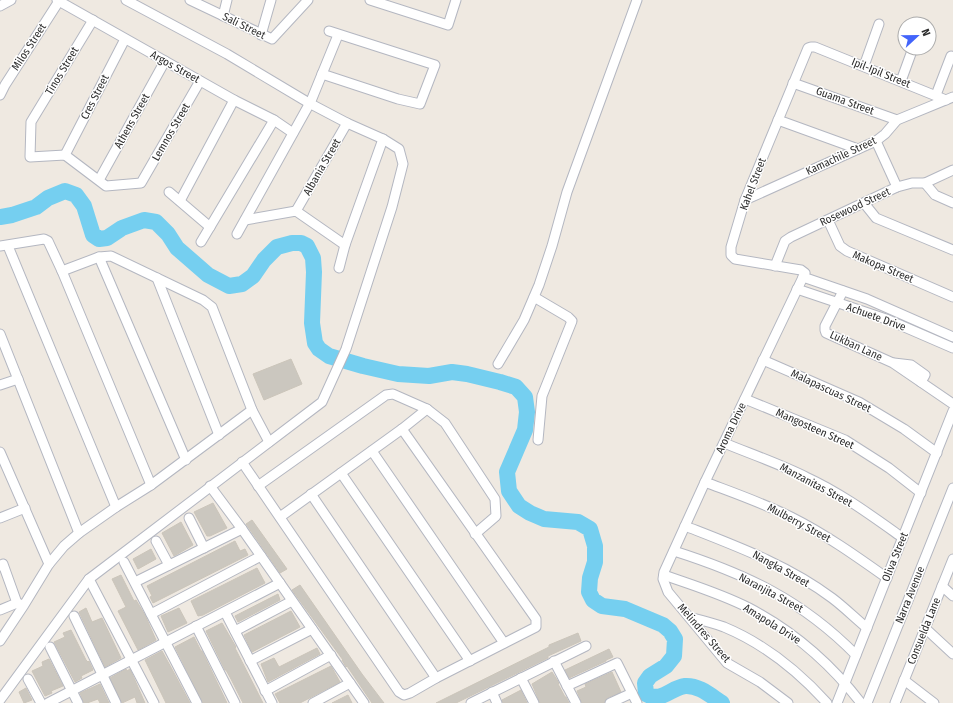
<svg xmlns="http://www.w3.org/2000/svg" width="953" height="703" viewBox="0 0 953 703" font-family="'Fira Sans Condensed',sans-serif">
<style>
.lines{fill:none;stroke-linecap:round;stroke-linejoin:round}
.river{stroke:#75cff0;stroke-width:16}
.building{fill:#cbc7bf;stroke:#cbc5ba}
.street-casing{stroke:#b4b7c1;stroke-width:11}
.street{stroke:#fff;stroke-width:9}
.labels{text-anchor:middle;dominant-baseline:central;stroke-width:3;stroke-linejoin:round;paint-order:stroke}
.street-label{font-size:11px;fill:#2e2e2e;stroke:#fff}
</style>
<rect width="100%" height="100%" fill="#efe9e1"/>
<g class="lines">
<!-- river -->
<path class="river" d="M0 217 12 215 36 207 48 198 65 191 76 195 84 206 93 235 99 239 107 238 122 228 144 220 156 222 168 234 177 248 208 275 229 286 242 284 253 276 264 260 277 247 292 243H301L307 246 313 258 314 272 312 323 315 343 319 349 329 356 363 366 398 374 429 376 452 372 467 374 500 382 516 387 525 397 527 412 525 430 507 472 509 491 519 506 530 513 544 519 578 522 590 529 595 546V562L590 578 589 592 593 600 602 606 625 609 663 625 670 631 675 639 674 656 666 666 650 676 645 683 646 694C662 703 670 688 685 686 699 685 711 696 722 703"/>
</g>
<!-- building -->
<g class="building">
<path d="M291 359 302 384 264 400 253 374Z"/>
<path d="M213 503 227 528 210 536H207L194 512Z"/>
<path d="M252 520 287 569 280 573 246 524Z"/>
<path d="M181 522 193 545 174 556 162 533Z"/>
<path d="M235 541 240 551 245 549 248 555 153 603 150 597 152 596 147 586Z"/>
<path d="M151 549 156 559 138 569 133 559Z"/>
<path d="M257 568 265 583 203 615 198 616 191 601Z"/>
<path d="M121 575 134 601 136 600 145 615 156 640 138 650 118 611 126 607 112 579Z"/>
<path d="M300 585 362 674 384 703H372L347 666 346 667 342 660H343L292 590Z"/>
<path d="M278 594 280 600 238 622 235 616Z"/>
<path d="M86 608 92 622 102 618 121 658 105 667 79 612Z"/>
<path d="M179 608 187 623 168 632 161 616Z"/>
<path d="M291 611 300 627 252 652 244 635Z"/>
<path d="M222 623 236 647 235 648 263 703H243L231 679 226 670H225L206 631Z"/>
<path d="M71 630 86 660 88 662 89 661 93 670 81 676 82 678 75 682 54 642 65 637 63 633Z"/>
<path d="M578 633 581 641 548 656V658L456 703H436L549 647V645Z"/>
<path d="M194 637 201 651H202L227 703H203L175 647Z"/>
<path d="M317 648 320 654 268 682 261 664 274 658 279 667Z"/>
<path d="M609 649 613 657 606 660V661L569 678 565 670Z"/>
<path d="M162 651 173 671 190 703H166L145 660Z"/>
<path d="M49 659 63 686 51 691 52 693 45 696 32 671 43 666 42 662Z"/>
<path d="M331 666 340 682 300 703H280L275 694Z"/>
<path d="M126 669 127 671 130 669 145 703H137L135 697 122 703 110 678Z"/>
<path d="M552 672 559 683 558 684 565 697H566L569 703H540L532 684Z"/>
<path d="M612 672 621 692 607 698 604 703H582L577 691 586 687 585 684Z"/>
<path d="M100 684 109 703H100L98 699 87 703H84L80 693Z"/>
<path d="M26 688 32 700 24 703 19 692Z"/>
<path d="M521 690 527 703H503L502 700Z"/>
<path d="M348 695 352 703H332Z"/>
</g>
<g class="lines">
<!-- street casing -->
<g class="street-casing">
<g id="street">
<path d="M57 0 234 100 274 120 293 133"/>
<path d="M190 0 272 39 308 0"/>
<path d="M370 0 448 25 456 0"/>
<path d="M0 6 11 0"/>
<path d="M223 16 227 0"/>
<path d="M93 20 31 122 30 157 65 155 106 186 141 183 200 81"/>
<path d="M261 35 271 0"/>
<path d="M864 66 879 24"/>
<path d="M322 74 398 99 420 104 435 65 329 31"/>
<path d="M901 81 913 48"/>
<path d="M793 83 897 120"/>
<path d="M0 95 5 85 59 1"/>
<path d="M936 95 951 56"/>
<path d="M778 120 858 149"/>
<path d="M876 141 897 187"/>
<path d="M65 155 125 39"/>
<path d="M99 180 165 61"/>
<path d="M925 183 935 195 953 203"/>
<path d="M169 192 210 227"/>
<path d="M745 200 876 141 885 134 897 120 953 97"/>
<path d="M180 201 234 100"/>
<path d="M864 203 876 218 953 250"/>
<path d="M296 211 347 123"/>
<path d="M245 220 296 211 345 245"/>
<path d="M828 220 840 246 847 251 953 297"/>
<path d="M237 234 311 101 338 35"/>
<path d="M201 242 274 120"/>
<path d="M0 246 44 239 48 241 62 271 151 485"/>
<path d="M8 246 116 507"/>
<path d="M99 257 186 460"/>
<path d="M775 266 785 241 791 237 897 187 912 183H925L953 170"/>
<path d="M339 268 345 245 383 139"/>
<path d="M62 271 99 257 111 256 203 300 212 307 252 410 269 442"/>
<path d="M803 277 867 299 953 337"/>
<path d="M157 278 219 435"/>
<path d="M797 289 886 319 953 348"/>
<path d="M843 291 825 326V330L826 333 893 363 953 404"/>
<path d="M534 297 568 317 572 321 542 396 538 440"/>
<path d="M0 334 79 533"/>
<path d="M763 360 859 402 904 429 937 453"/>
<path d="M894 363 911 365 925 375 921 382"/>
<path d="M498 364 524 320 539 285 552 246 567 192 637 0"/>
<path d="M0 385 18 379"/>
<path d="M745 399 845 440 889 468 921 493"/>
<path d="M724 443C751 454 780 464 806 477 841 493 872 516 903 538"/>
<path d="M372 451 504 643"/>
<path d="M0 452 49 564"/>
<path d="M242 462 399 692 404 695 410 693 436 678 536 627V619L402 429"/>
<path d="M341 473 470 661"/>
<path d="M705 482C734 493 763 503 791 517 825 534 856 556 887 578"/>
<path d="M210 486 242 529 364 703"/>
<path d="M258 486 386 395 393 394 427 409 445 423 495 499 496 516 475 534"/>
<path d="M311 494 436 678"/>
<path d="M280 517 402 429 427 409"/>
<path d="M0 518 25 508"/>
<path d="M189 518 204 548"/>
<path d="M685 526C736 546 788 565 832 598 844 607 855 618 867 628"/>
<path d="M156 541 169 565"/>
<path d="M674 551C746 574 802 600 856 655"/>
<path d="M124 562 197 703"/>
<path d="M0 566 3 564 17 603"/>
<path d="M664 575C692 585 722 594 749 608 793 631 831 664 861 703"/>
<path d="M89 579 154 703"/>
<path d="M135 582 242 529"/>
<path d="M942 586 953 596"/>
<path d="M0 610 17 603 23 605"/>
<path d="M225 612 272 703"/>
<path d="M151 614 261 556"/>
<path d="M74 616 116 703"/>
<path d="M689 617C701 620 713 623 724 627 765 644 798 671 827 703"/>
<path d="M196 626 235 703"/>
<path d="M925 628 953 654"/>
<path d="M235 631 292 601"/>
<path d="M0 641 24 605 49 564 64 546 79 533 116 507 151 485 252 410"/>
<path d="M50 647 78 703"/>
<path d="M250 661 312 629"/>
<path d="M554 661 576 703"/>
<path d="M521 678 534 703"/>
<path d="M28 679 41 703"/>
<path d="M904 680 934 703"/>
<path d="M567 686 617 663 637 703"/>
<path d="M265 691 331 655"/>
<path d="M492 692 497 703"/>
<path d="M0 700 89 579 322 402 346 349 392 207 403 164 399 149 383 139 347 123 309 103 227 54 126 0"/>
<path d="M48 703 280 583"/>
<path d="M313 703 350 683"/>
<path d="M471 703 586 646"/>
<path d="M610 703 632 693"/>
<path d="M788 703 760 682 727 663 668 592 663 579 664 572 705 482 805 273 801 270 735 259 731 255V247L745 200 808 48 811 47H815L946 100"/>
<path d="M837 703 953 411"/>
<path d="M867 703 953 488"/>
<path d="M895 703 953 559"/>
</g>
</g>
<!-- street -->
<use href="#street" class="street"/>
</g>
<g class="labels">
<!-- street labels -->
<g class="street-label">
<text transform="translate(244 26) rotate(26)">Sali Street</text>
<text transform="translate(29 47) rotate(-57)">Milos Street</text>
<text transform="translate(175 67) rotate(29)">Argos Street</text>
<text transform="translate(62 71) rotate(-59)">Tinos Street</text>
<text transform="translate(881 73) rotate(22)">Ipil-Ipil Street</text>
<text transform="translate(95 97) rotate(-63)">Cres Street</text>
<text transform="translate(845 101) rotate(20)">Guama Street</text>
<text transform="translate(132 121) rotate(-61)">Athens Street</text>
<text transform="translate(171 132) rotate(-60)">Lemnos Street</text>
<text transform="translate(841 156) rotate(-25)">Kamachile Street</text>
<text transform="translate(322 167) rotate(-60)">Albania Street</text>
<text transform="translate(753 184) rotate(-69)">Kahel Street</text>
<text transform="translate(855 207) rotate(-25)">Rosewood Street</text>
<text transform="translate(883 267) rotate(23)">Makopa Street</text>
<text transform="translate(876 317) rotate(20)">Achuete Drive</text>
<text transform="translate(856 346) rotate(25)">Lukban Lane</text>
<text transform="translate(831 391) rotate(25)">Malapascuas Street</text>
<text transform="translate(731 428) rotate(-64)">Aroma Drive</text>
<text transform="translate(815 429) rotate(24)">Mangosteen Street</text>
<text transform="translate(816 485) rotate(28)">Manzanitas Street</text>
<text transform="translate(799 523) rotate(28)">Mulberry Street</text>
<text transform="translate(895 557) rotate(-68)">Oliva Street</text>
<text transform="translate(781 569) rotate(29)">Nangka Street</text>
<text transform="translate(771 593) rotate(28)">Naranjita Street</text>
<text transform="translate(910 595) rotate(-68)">Narra Avenue</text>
<text transform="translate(772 624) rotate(32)">Amapola Drive</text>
<text transform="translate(924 631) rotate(-68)">Consuelda Lane</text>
<text transform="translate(704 633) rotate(49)">Melindres Street</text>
</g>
</g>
<!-- north arrow -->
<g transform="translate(917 36) rotate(68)"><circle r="19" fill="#ffffff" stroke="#ababab"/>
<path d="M0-3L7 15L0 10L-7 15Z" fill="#4264fb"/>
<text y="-6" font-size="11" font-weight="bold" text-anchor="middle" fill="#2e2e2e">N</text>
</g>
</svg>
